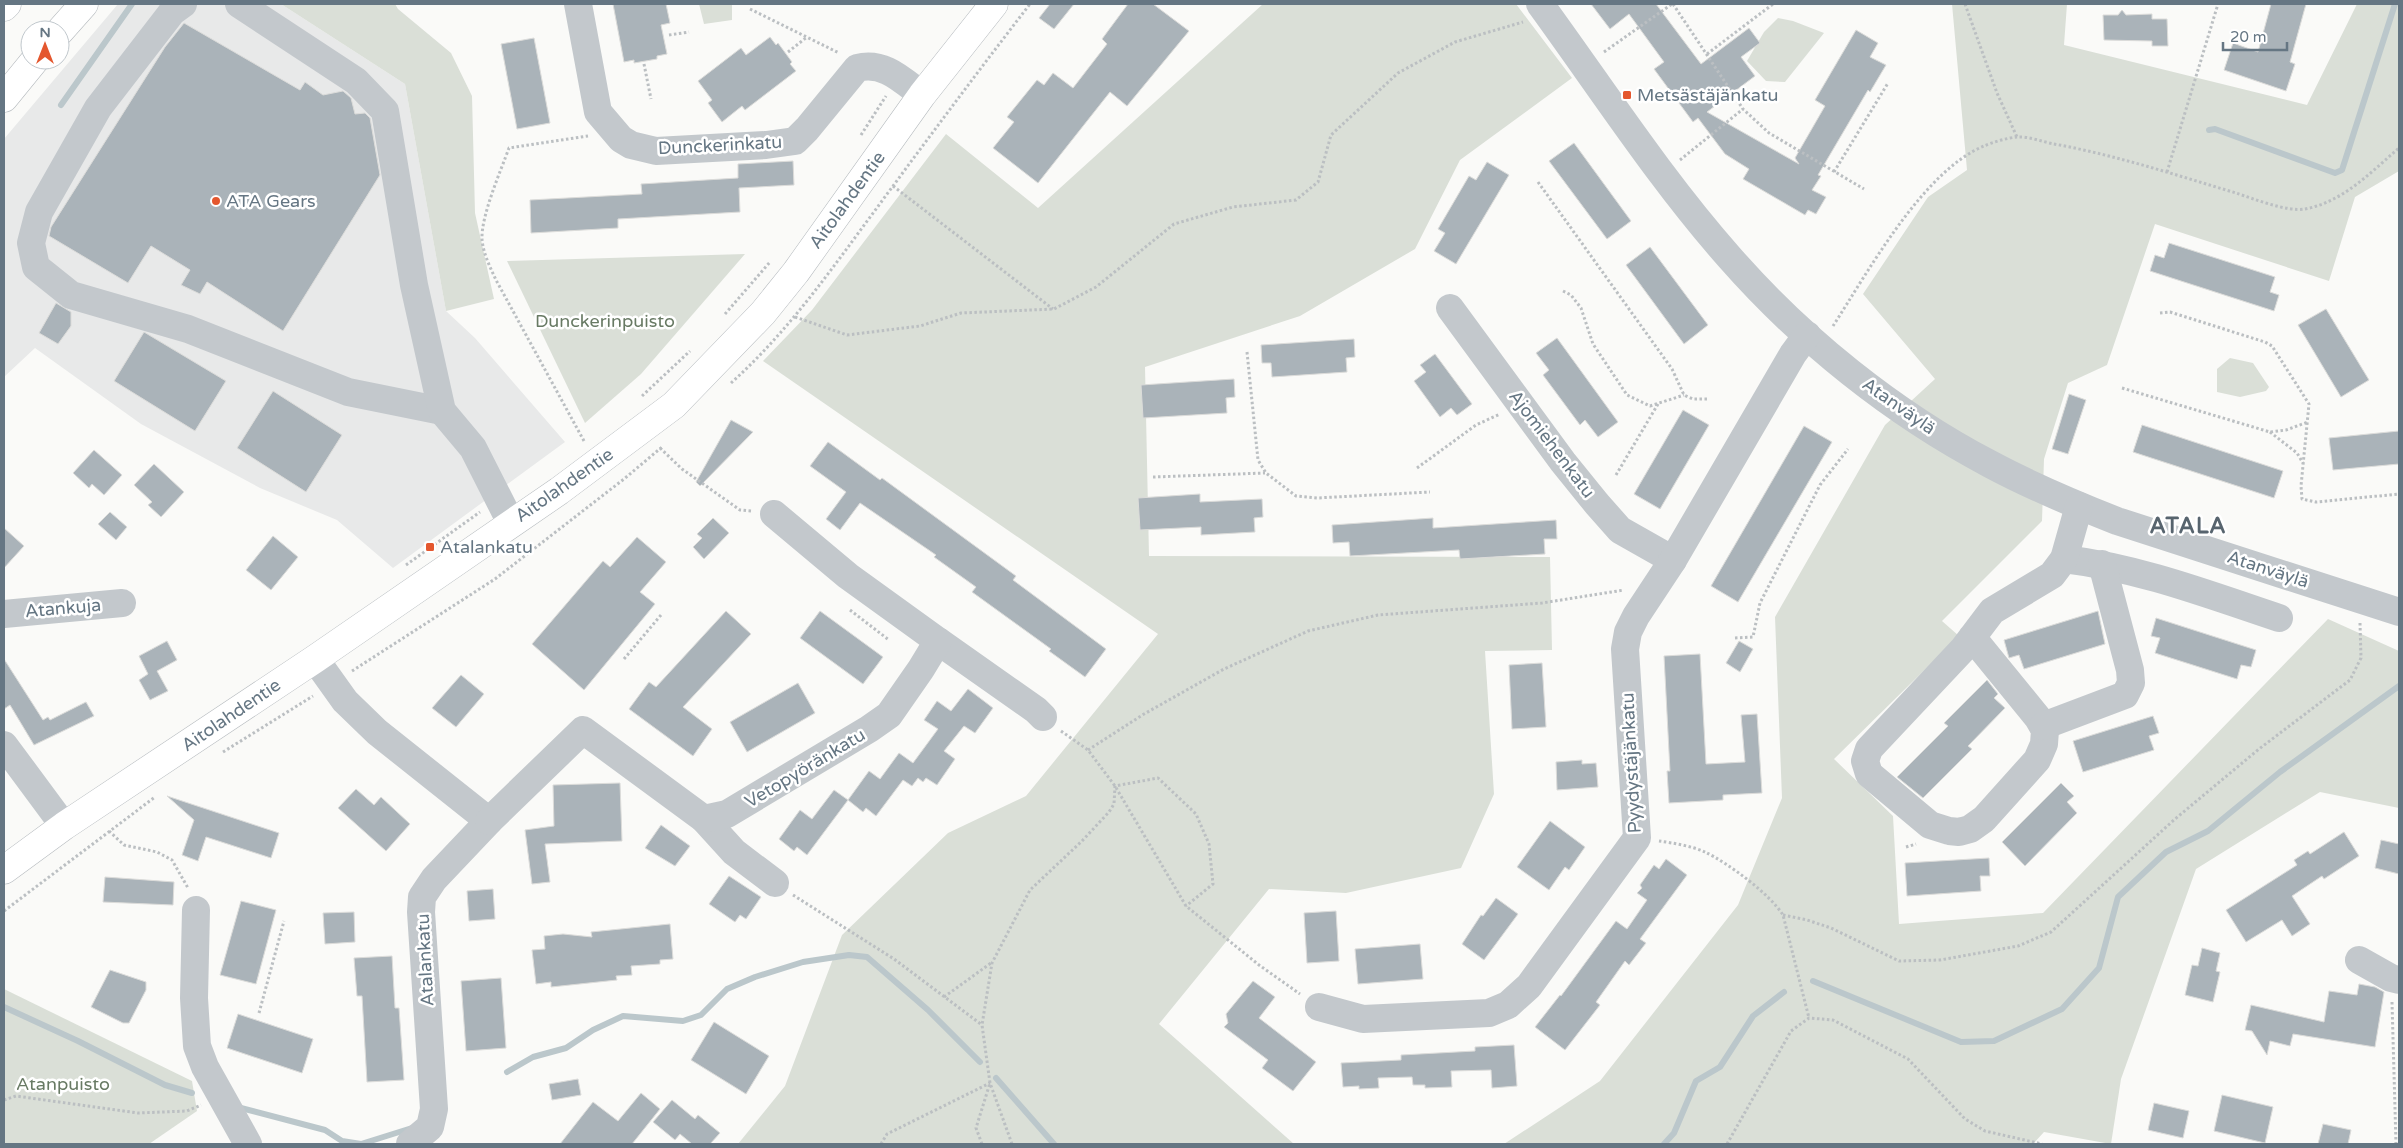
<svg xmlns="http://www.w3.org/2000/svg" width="2403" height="1148" viewBox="0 0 2403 1148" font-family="'Varela Round',sans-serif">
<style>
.built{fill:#e8e9e9}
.green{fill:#dadfd7}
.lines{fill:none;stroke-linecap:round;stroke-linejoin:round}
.stream{stroke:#bbc7cb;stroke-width:6}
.building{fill:#aab3b9;stroke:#dcdcda}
.major-casing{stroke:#b5babe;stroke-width:29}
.highway-casing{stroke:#b4b9bd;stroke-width:29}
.path{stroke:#bbbfc2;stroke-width:3;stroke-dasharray:2.5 2.5;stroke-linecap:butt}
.minor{stroke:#c3c8cc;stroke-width:28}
.major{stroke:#fff;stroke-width:28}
.highway{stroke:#fff;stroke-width:28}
.poi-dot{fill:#e4572e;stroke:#fff;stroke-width:2}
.labels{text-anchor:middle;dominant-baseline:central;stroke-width:5;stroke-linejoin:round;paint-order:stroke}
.poi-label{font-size:18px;fill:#657683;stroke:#fff;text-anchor:start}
.street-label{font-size:18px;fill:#657683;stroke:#fff}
.park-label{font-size:18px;fill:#687a64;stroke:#fff}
.district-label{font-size:22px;font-weight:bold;letter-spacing:1px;fill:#57646e;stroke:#fff}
</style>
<rect width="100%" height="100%" fill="#fafaf8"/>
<!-- built -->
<path class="built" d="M118 4H281L405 84 446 311 475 338 565 442 393 568 337 520 260 488 141 424 35 348 4 377V139Z"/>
<!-- green -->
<g class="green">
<path d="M281 4H395L398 9 451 53 472 96 475 213 494 299 446 311 405 84Z"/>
<path d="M699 4H732V20L704 24Z"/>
<path d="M1263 4H1516L1572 78 1460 160 1415 249 1300 316 1145 367 1149 556 1550 557 1552 650 1485 651 1494 794 1461 868 1346 893 1269 889 1159 1024 1294 1144H738L785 1086 842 935 948 833 1026 796 1158 634 763 361 812 310 946 134 1038 208Z"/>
<path d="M1952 4H2067L2064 45 2307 105 2357 4H2399V171L2355 197 2329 281 2155 224 2107 365 2068 383 2044 459 2042 521 1942 621 1959 636 1834 759 1893 816 1899 924 2043 913 2328 619 2399 651V808L2320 792 2196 869 2121 1079 2111 1144 2044 1132 2033 1144H1504L1600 1081 1738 905 1782 798 1775 617 1885 425 1935 379 1863 294 1928 197 1967 170Z"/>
<path d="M1778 18 1793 21 1824 33 1785 82 1766 81 1747 61 1764 32Z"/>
<path d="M745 254 641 374 585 423 507 261Z"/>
<path d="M2230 358 2253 363 2269 387 2266 391 2240 397 2217 392V369Z"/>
<path d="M4 989 192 1081 197 1111 149 1144H4Z"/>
</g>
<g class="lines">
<!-- stream -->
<g class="stream">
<path d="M61 105 132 4"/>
<path d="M2209 130 2215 129 2335 173 2342 170 2395 4"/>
<path d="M1813 981 1961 1042 1994 1041 2062 1009 2099 968 2118 897 2166 852 2208 831 2280 772 2399 686"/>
<path d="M4 1007 78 1041 165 1085 192 1093"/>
<path d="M507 1072 533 1057 566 1048 593 1030 623 1016 683 1021 701 1015 727 989 755 977 803 962 849 955 867 957 928 1010 980 1062"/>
<path d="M996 1078 1054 1144"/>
<path d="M237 1107 325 1130 342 1141 361 1144 412 1128"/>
<path d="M1664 1144 1674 1133 1696 1081 1720 1067 1753 1016 1784 992"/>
</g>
</g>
<!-- building -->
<g class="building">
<path d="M613 4H666L670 23 661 25 667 54 657 56V59L634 63V60L624 62Z"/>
<path d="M1050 4H1074L1054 29 1039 18Z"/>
<path d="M1128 4H1153L1189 31 1127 106 1110 92 1038 183 993 148 1014 122 1007 117 1037 80 1044 85 1053 73 1073 88 1107 44 1102 39Z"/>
<path d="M1591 4H1656L1701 64 1749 28 1760 43 1741 57 1755 76 1707 112 1799 164 1795 158 1825 106 1815 100 1856 30 1878 43 1870 57 1886 65 1870 92 1868 90 1818 175 1821 176 1812 190 1826 197 1816 214 1808 210 1805 215 1743 179 1749 169 1725 154 1698 118 1693 122 1654 69 1664 62 1629 14 1610 29Z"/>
<path d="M2271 4H2306L2290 62 2295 64 2286 91 2224 70 2233 43 2258 52Z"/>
<path d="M2122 10 2126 15 2152 14V19H2167L2168 46H2152V41L2104 40 2103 15H2118Z"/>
<path d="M184 23 300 90 305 82 323 95 343 91 351 98 355 114 365 113 370 118 380 175 283 331 207 282 200 294 181 285 190 270 151 246 128 283 49 236 51 227 165 47Z"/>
<path d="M770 37 776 45 778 43 792 62 790 64 796 71 745 110 742 106 722 122 708 103 712 100 698 81 741 48 746 55Z"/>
<path d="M534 38 550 123 517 129 501 44Z"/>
<path d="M1574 143 1631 221 1607 239 1549 161Z"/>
<path d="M793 161 794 185 739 188 740 212 618 219V228L531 233 530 200 642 194 641 184 738 178V164Z"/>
<path d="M1487 162 1509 175 1456 264 1434 251 1445 233 1438 229 1469 176 1476 180Z"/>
<path d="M2169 243 2275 277 2270 292 2279 295 2274 311 2150 271 2155 255 2164 258Z"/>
<path d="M1650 247 1708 325 1684 344 1626 265Z"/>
<path d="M56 303 71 312V326L58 344 39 333Z"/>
<path d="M2326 309 2369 380 2341 397 2298 325Z"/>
<path d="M144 332 226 381 195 431 114 381Z"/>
<path d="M1557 338 1618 422 1598 437 1585 420 1580 425 1543 375 1549 370 1536 353Z"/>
<path d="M1354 339 1355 357 1346 358 1347 372 1272 377 1271 363H1262L1261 345Z"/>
<path d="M1435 354 1472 404 1457 415 1451 408 1440 417 1414 381 1426 372 1420 365Z"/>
<path d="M1234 379 1235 397 1226 398 1227 413 1143 418 1141 385Z"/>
<path d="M273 391 342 435 306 492 237 448Z"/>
<path d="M2069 394 2086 400 2068 454 2052 449Z"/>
<path d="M1683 410 1709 425 1660 509 1634 494Z"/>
<path d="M731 420 753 432 700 486 696 482Z"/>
<path d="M2142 425 2283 471 2274 498 2133 452Z"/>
<path d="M1804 426 1832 442 1738 602 1711 586Z"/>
<path d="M2399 431V464L2333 470 2329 438Z"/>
<path d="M828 442 880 480 882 478 1016 576 1013 580 1106 649 1085 677 1049 651 1051 649 972 592 976 587 934 557 936 555 860 503 840 530 826 519 846 492 810 466Z"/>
<path d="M94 450 122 475 104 495 92 484 89 488 73 473Z"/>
<path d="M154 464 184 492 161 517 148 505 152 502 134 485Z"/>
<path d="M1200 494V502L1262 499 1263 517 1254 518 1255 532 1201 535V527L1140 530 1138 498Z"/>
<path d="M110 512 127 527 116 540 98 524Z"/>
<path d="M713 518 729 533 704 559 693 547 702 538 697 534Z"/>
<path d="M1433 518V528L1556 520 1557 539H1544L1545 554 1460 559 1459 550 1350 556 1349 542 1333 543 1332 525Z"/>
<path d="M4 528 24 546 4 568Z"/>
<path d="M273 536 298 557 271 590 246 570Z"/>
<path d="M637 537 666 562 640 592 655 604 584 690 532 644 603 561 610 567Z"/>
<path d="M726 611 751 634 683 707 712 729 693 756 629 709 649 682 656 687Z"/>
<path d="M820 611 883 657 863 684 800 638Z"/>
<path d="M2098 611 2105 644 2024 669 2019 655 2009 658 2004 640Z"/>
<path d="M2156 618 2256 650 2251 667 2241 665 2237 679 2155 653 2160 638 2151 636Z"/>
<path d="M167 641 177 660 157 671 168 691 150 700 139 680 148 674 139 656Z"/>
<path d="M1739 641 1753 649 1740 672 1726 663Z"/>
<path d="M1700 654 1706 764 1745 762 1741 715 1757 714 1762 793 1723 795V800L1669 803 1667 771H1670L1664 656Z"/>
<path d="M4 659 43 720 48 717 50 720 86 702 94 716 34 745 10 705 4 709Z"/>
<path d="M1542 663 1546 727 1512 729 1509 665Z"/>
<path d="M461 675 484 694 456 727 432 708Z"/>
<path d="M1987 680 1998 694 1994 698 2005 708 1968 746 1972 749 1923 798 1897 777 1948 726 1944 723Z"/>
<path d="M798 683 815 713 747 752 730 722Z"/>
<path d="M968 689 993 708 975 733 964 726 944 751 955 759 937 785 926 778 923 782 918 778 912 786 903 780 876 816 866 808 863 812 848 800 869 771 880 779 899 753 913 763 938 729 924 720 937 701 951 711Z"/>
<path d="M2153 716 2159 733 2149 736 2154 750 2083 772 2073 741Z"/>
<path d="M1582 760V764L1596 763 1598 787 1557 790 1556 762Z"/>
<path d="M620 783 622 841 545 844 550 882 532 884 525 830 554 826 553 785Z"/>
<path d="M2061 783 2074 796 2067 802 2077 813 2025 866 2002 842Z"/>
<path d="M356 789 374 805 381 797 410 824 386 851 338 808Z"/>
<path d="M834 790 848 800 807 855 797 847 794 851 779 839 800 810 812 819Z"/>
<path d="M167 796 279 833 271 858 206 837 198 861 182 855 194 820Z"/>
<path d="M1550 821 1585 847 1569 870 1565 867 1549 890 1517 867Z"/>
<path d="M661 825 690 846 675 866 645 848Z"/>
<path d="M2344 832 2359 856 2324 879 2322 876 2292 896 2310 924 2292 936 2282 920 2246 942 2226 910 2297 865 2294 860 2308 851 2310 854Z"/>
<path d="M2381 840 2399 844V874L2375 868Z"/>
<path d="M1989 858 1990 876H1980L1981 891 1907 896 1905 863Z"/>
<path d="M1666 859 1687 875 1640 939 1646 943 1629 965 1625 961 1596 1002 1600 1005 1565 1050 1535 1027 1560 995 1561 996 1616 921 1627 929 1647 900 1637 893 1642 888 1640 885 1654 865 1659 869Z"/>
<path d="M729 876 761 897 746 919 740 915 735 922 709 904Z"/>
<path d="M105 877 174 882 173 905 103 902Z"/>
<path d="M493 889 495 919 469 921 467 891Z"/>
<path d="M1496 898 1518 914 1484 960 1462 944 1481 915 1483 916Z"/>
<path d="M241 901 276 910 256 984 220 975Z"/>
<path d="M1336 911 1339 961 1307 963 1304 913Z"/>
<path d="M354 912 355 942 325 944 323 913Z"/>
<path d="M670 924 673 959 660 960V964L631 966 632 975 616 976 617 980 551 987V982L536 984 532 950 545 949 544 936 563 934 592 937 591 932Z"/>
<path d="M1420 944 1423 979 1358 984 1355 949Z"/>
<path d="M2202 948 2220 953 2216 971 2220 972 2213 1002 2185 995 2192 965 2198 966Z"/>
<path d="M392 956 395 1008H399L404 1080 367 1082 362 996H357L354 958Z"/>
<path d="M110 970 146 982V990L129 1023H123L91 1007Z"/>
<path d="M501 978 506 1048 466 1051 461 981Z"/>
<path d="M1253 981 1275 997 1259 1018 1316 1062 1293 1091 1262 1068 1268 1060 1224 1027 1228 1023 1226 1014Z"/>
<path d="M2359 984 2375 987 2384 992 2375 1047 2293 1034 2290 1046 2270 1041 2267 1055 2252 1031 2245 1030 2251 1005 2324 1022 2329 991 2357 995Z"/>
<path d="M238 1014 313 1039 302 1073 227 1048Z"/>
<path d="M714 1022 769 1056 746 1094 691 1060Z"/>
<path d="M1514 1045 1517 1086 1492 1088 1491 1070 1451 1071 1452 1087 1425 1088V1085H1413L1412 1077 1378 1078 1379 1088 1359 1089V1086L1343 1087 1341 1063 1401 1060V1055L1475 1051V1047Z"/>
<path d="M578 1079 581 1095 552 1100 549 1084Z"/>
<path d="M641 1093 660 1109 632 1144H560L593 1102 618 1121Z"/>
<path d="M2222 1095 2273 1107 2265 1143 2214 1131Z"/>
<path d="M672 1100 695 1119 698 1115 720 1133 710 1144H692L680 1134 675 1140 653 1122Z"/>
<path d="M2154 1103 2189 1111 2183 1138 2148 1130Z"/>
<path d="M2323 1124 2351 1130 2348 1144H2318Z"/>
</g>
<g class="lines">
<!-- major casing -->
<g class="major-casing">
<path id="major" d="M4 870 64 826 315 659 559 491 674 405 763 313 796 272 922 95 994 4"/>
</g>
<!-- highway casing -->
<g class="highway-casing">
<g id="highway">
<path d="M4 7 7 4"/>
<path d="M60 31 84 4"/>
<path d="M4 98 35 60"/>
</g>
</g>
<!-- path -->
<g class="path">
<path d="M1673 4 1743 109 1769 133 1864 189"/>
<path d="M1965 4 1997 93 2017 137"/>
<path d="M750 9 839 53"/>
<path d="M669 35 689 32"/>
<path d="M788 52 807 37"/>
<path d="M1604 52 1672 4"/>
<path d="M1707 54 1773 4"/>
<path d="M644 64 651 99"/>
<path d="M861 135 886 96"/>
<path d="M1680 160 1743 109"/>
<path d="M1834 172 1888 83"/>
<path d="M2167 172 2218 4"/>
<path d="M1538 182 1672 369 1684 395 1693 399H1708"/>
<path d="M893 186 1053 309"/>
<path d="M1563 291 1571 295 1581 308 1593 344 1627 395 1650 406 1684 395"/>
<path d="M2160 313 2170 312 2265 342 2272 346 2309 404 2301 486 2302 499 2316 502 2399 494"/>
<path d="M725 314 770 262"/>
<path d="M795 317 847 335 920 326 961 313 1054 309 1096 287 1174 224 1233 207 1296 200 1318 182 1331 135 1398 73 1455 42 1523 22"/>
<path d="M1833 326C1868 272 1923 171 1984 146 1993 142 2007 138 2017 137 2028 136 2043 142 2054 144 2115 155 2176 175 2236 193 2254 199 2287 212 2305 209 2343 202 2371 172 2399 148"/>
<path d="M1247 352 1258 460 1266 473 1296 496 1317 498 1430 492"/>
<path d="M731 383C789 331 833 267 879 205 929 137 979 70 1030 4"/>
<path d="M2122 388 2270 432 2286 430 2308 422"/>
<path d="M642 396 690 351"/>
<path d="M2270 432 2297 453 2303 463"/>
<path d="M584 441 496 280C490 267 483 253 482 239 481 216 501 170 509 148L588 136"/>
<path d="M660 448 682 469 740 510 751 511"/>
<path d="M1417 468 1476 425 1500 414"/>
<path d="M1616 475 1658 404"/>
<path d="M1153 477 1265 473"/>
<path d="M406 565 480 512"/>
<path d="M850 610 889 640"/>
<path d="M1735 638 1753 637 1760 603 1820 485 1848 449"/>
<path d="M624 659 661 615"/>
<path d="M352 671 495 579 624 479 662 447"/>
<path d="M1061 731 1088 750 1115 786 1186 906 1259 965 1300 994"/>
<path d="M1088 750 1144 714 1224 669 1308 631 1378 615 1542 603 1624 590"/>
<path d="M223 752 313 696"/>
<path d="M109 831 124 845 157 852 172 860 188 888"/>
<path d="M1659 841C1673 843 1692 846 1705 852 1728 863 1770 894 1783 915L1809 1018"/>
<path d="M1906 847 1916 844"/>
<path d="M793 895 894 959 982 1025"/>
<path d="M4 911 155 797"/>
<path d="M1783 915 1807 920 1831 928 1899 961 1940 960 2018 946 2051 932 2175 819 2259 749 2350 680 2361 658 2360 623"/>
<path d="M944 997 991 963"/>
<path d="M2392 1002 2396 1144"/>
<path d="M259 1013 284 921"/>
<path d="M4 1100 16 1096 138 1113 187 1111 201 1105"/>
<path d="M881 1144 887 1134 990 1083"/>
<path d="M982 1144 976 1128 990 1083"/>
<path d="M1012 1144 990 1083 982 1025 992 963 1030 890 1082 841 1109 812 1114 804 1115 786 1158 778 1196 814 1209 844 1213 884 1186 906"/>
<path d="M1727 1144 1791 1031 1809 1018 1833 1020 1908 1059 1965 1119 1985 1131 2042 1144"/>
</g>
<!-- minor -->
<g class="minor">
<path d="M183 4 172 12 98 108 39 212 31 243 36 267 71 295 188 329 348 392 442 411"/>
<path d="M239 4 356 81 385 111 414 285 442 411 473 448 511 523"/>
<path d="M578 4 598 112 621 139 631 145 656 151 766 145 795 141 807 129 857 68C884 61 902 80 922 95"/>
<path d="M1540 4C1602 89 1660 179 1730 258 1802 340 1893 413 1990 464 2031 486 2074 504 2117 521L2399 612"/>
<path d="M1450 308 1563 462 1597 504 1620 530 1673 560"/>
<path d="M2064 559C2139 568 2207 594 2279 618"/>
<path d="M4 614 122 603"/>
<path d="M1972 637 2038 718 2045 730 2044 744 2037 760 1984 819 1970 829 1959 832 1949 831 1930 825 1869 774 1865 761 1869 749 1964 648 1992 611 2052 575 2064 559 2079 506"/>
<path d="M938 641 1036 710 1043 717"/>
<path d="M315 659 345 701 377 732 489 821 434 879 422 897 421 912 434 1109 430 1127 410 1144"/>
<path d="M2043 726 2125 695 2131 683 2130 670 2102 564"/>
<path d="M4 745 64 826"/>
<path d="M704 819 734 852 775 883"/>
<path d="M489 821 583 730 704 819 727 814 869 729 889 715 921 669 938 641 848 576 774 514"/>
<path d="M196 910 194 998 197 1046 205 1067 248 1144"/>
<path d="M2359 960 2391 978 2399 980"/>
<path d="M1319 1007 1363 1019 1489 1013 1508 1005 1529 986 1637 838 1625 649 1628 632 1636 616 1673 560 1793 354 1807 335"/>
</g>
<!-- major -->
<use href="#major" class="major"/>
<!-- highway -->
<use href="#highway" class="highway"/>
</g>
<!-- markers -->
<g class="poi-dot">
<rect x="1622" y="90" width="10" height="10" rx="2.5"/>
<circle cx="216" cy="201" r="5"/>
<rect x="425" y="542" width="10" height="10" rx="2.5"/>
</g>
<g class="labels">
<!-- poi labels -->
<g class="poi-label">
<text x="1637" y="95">Metsästäjänkatu</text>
<text x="226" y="201">ATA Gears</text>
<text x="440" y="547">Atalankatu</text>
</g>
<!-- street labels -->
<g class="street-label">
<text transform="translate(720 145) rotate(-3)">Dunckerinkatu</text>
<text transform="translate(847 200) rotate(-54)">Aitolahdentie</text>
<text transform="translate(1899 406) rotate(35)">Atanväylä</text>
<text transform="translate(1552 444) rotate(53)">Ajomiehenkatu</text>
<text transform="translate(564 485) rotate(-35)">Aitolahdentie</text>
<text transform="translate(2268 569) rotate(18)">Atanväylä</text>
<text transform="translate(63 608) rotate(-5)">Atankuja</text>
<text transform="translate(231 715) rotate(-34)">Aitolahdentie</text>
<text transform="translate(1631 763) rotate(-93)">Pyydystäjänkatu</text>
<text transform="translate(805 768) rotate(-31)">Vetopyöränkatu</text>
<text transform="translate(425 960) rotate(-93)">Atalankatu</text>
</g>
<!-- park labels -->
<g class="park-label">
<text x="605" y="321">Dunckerinpuisto</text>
<text x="63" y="1084">Atanpuisto</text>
</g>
<!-- district labels -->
<g class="district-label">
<text x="2188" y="526">ATALA</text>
</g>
</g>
<!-- border -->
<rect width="2403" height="1148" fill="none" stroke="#657683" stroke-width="10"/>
<!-- north arrow -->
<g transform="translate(45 45)"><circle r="24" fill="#ffffff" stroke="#c1c8cd"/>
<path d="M0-4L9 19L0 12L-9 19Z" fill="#e4572e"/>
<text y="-8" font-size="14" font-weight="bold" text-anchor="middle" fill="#657683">N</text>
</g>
<!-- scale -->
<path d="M2223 42v8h64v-8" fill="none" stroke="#657683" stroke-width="2.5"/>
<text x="2230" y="42" font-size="15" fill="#657683" stroke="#ffffff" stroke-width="4" paint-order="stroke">20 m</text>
</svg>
